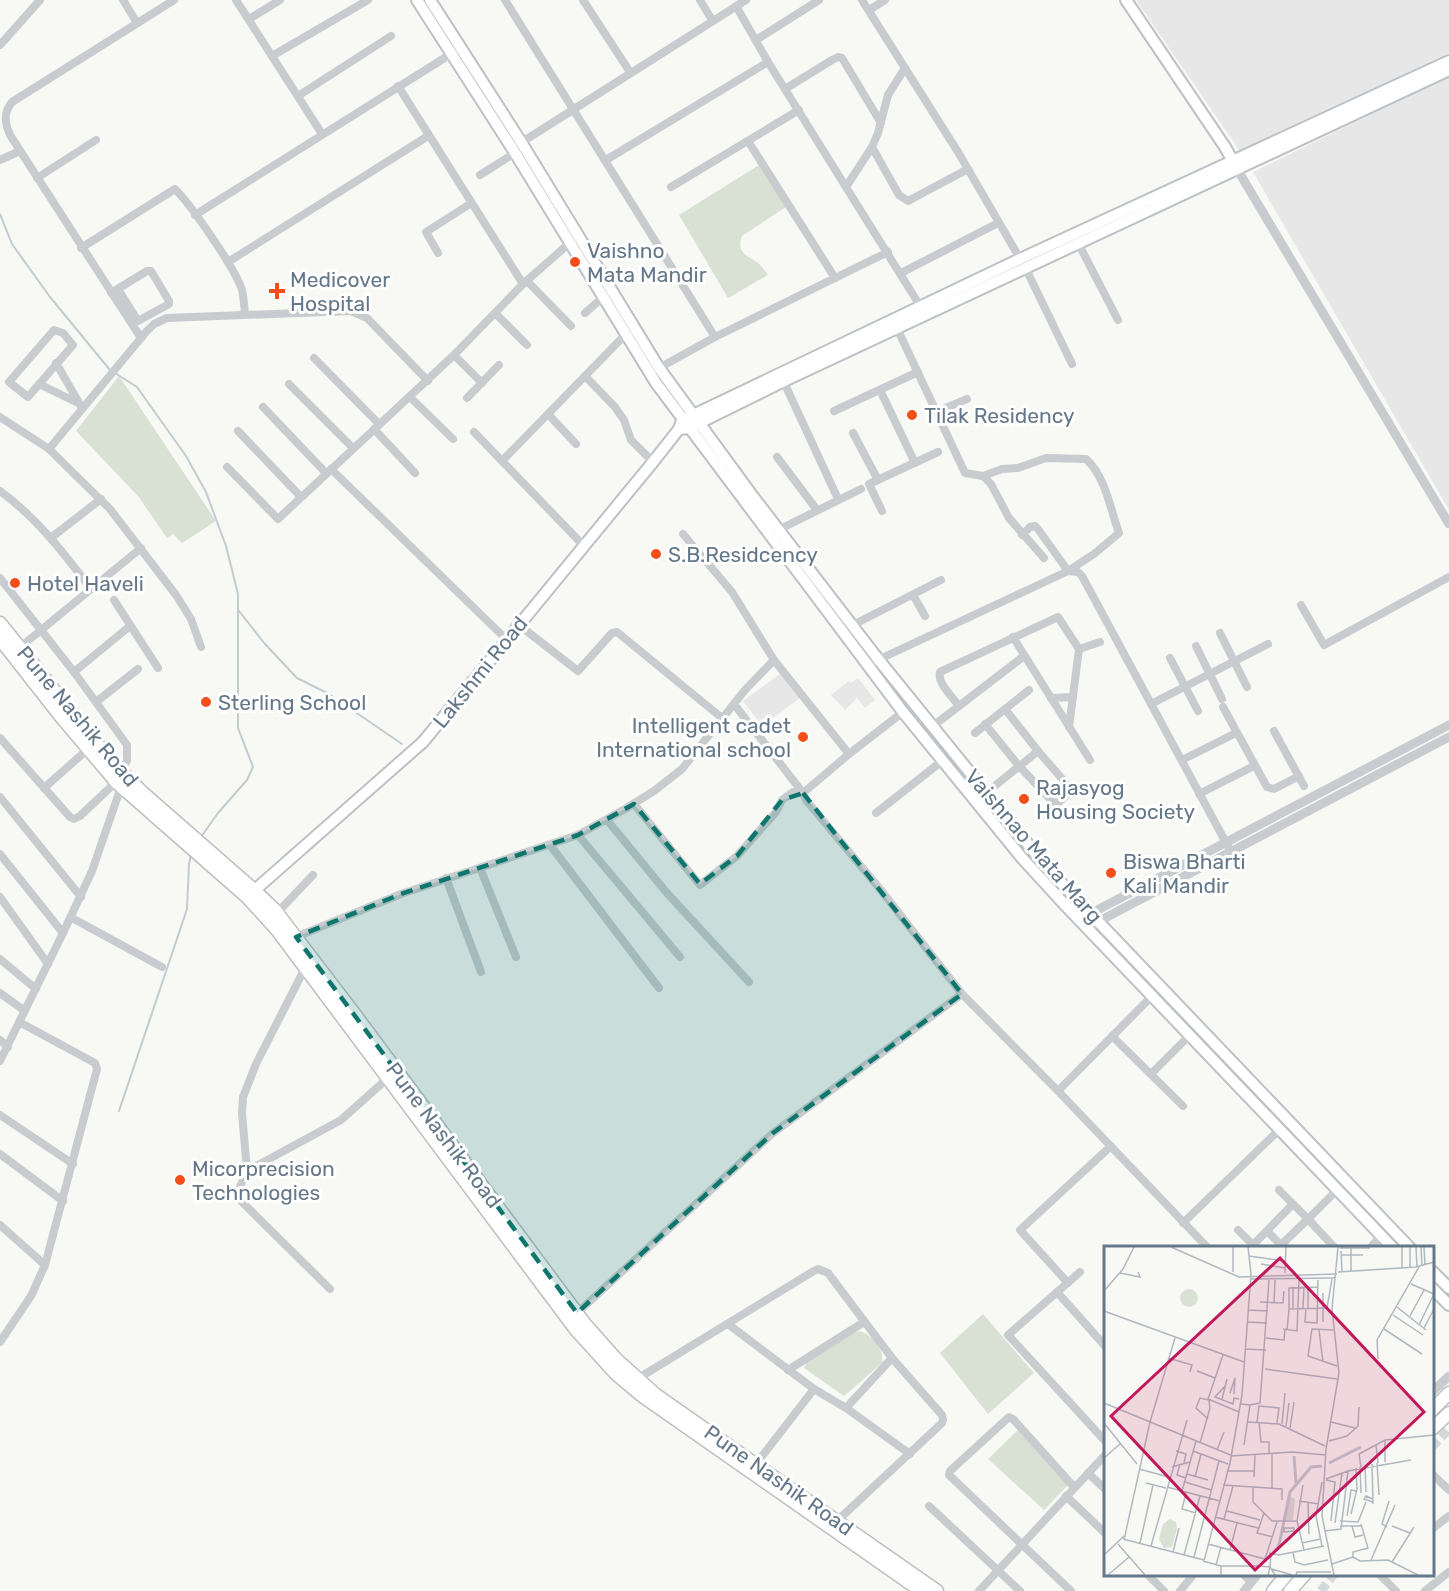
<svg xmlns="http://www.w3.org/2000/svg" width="1449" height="1591" viewBox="0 0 1449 1591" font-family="Rubik,sans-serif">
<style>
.built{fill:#e6e7e6}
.green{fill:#d9e1d5}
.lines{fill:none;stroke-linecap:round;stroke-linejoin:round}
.stream{stroke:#c1ccd1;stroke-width:2}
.tertiary-tunnel{stroke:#d3d8da;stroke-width:9;stroke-dasharray:9 4.5;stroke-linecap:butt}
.secondary-casing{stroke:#bcc1c6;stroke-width:14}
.primary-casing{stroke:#bbbfc3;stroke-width:15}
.trunk-casing{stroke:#bcbfc2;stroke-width:15}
.minor{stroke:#c8cccf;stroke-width:8}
.tertiary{stroke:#c8cccf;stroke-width:9}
.secondary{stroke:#fff;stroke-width:10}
.primary{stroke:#fff;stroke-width:12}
.trunk{stroke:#fff;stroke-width:12}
.marked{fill:#0f766e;fill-opacity:0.2;stroke:#0f766e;stroke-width:4.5;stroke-dasharray:12 8;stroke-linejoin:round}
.poi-dot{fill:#f44e19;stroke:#fff;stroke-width:2}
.labels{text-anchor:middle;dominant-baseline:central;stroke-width:6;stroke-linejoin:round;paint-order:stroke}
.poi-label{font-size:21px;fill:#647889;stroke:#fff;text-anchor:start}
.street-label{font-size:21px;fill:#647889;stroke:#fff}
.inset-river{fill:none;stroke:#c1ccd1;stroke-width:3}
.inset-road{fill:none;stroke:#b0b9c0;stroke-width:1.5}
.view{fill:#c2185b;fill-opacity:0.15;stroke:#c2185b;stroke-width:3}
.inset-edge{fill:none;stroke:#647889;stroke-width:3}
</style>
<rect width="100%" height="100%" fill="#f8f8f5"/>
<!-- built -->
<g class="built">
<path d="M1136 0H1449V53L1242 154Z"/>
<path d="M1449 76V510L1253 172Z"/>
<path d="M780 674 800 698 762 726 743 701Z"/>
<path d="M858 678 875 700 865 708 857 698 845 710 831 695 849 681 851 683Z"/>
</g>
<!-- green -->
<g class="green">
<path d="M759 165 786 207 742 236C736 253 747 255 758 263 762 266 765 271 768 275L728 298 679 215Z"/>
<path d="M119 376 216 521 182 543 173 534 167 538 138 496 76 431Z"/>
<path d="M983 1314 1034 1373 988 1414 940 1353Z"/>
<path d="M859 1331C871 1333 885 1351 882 1363L844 1396 804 1368 807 1361 853 1333Z"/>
<path d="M1018 1430 1068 1485 1044 1510 988 1459Z"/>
</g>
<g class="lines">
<!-- stream -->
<g class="stream">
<path d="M0 214 12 244 50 297 110 370"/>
<path d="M115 373 137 387 186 456 206 492 226 546 238 594V728L253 767 247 780 218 813 201 837"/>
<path d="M239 611 265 644 297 678 329 694 402 744"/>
<path d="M119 1111 187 909 189 864 191 855"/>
</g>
<!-- tertiary-tunnel -->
<g class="tertiary-tunnel">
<path d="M1432 1447 1449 1429"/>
<path d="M1321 1591 1334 1574"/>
</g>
<!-- secondary casing -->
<g class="secondary-casing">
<g id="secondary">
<path d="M417 0 512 148 656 383 903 712 1022 858 1066 906 1393 1248"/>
<path d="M430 0 521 142 659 368 751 494 878 659 1048 869 1410 1248"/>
<path d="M1126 0 1225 147 1235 165"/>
<path d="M689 417 1020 259 1449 61"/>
<path d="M679 429 689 428 784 381 1449 70"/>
<path d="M248 896 423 742 653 462 679 429 681 423"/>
<path d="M1432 1271 1449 1288"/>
<path d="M1432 1288 1449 1305"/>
</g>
</g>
<!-- primary casing -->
<g class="primary-casing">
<g id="primary">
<path d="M1432 1410 1449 1393"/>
<path d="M1432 1429 1449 1413"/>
<path d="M1273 1591 1287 1574"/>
<path d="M1290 1591 1305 1574"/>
</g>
</g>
<!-- trunk casing -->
<g class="trunk-casing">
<g id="trunk">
<path d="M0 623 102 750 121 771 143 793 254 890 275 910 356 1016 585 1324 616 1359 656 1395 937 1591"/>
<path d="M0 639 62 718 116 782 247 897 277 930 576 1330 616 1374 641 1395 921 1591"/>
</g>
</g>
<!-- minor -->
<g class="minor">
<path d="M123 0 137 23"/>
<path d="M236 0 322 134"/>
<path d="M505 0 715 337"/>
<path d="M583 0 630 72"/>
<path d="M700 0 712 20"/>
<path d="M862 0 958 152 1026 269 1072 364"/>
<path d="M736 6 768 62 922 309"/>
<path d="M869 10 885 0"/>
<path d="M249 19 280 0"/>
<path d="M756 40 819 0"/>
<path d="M0 45 40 0"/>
<path d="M272 56 368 0"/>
<path d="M398 86 523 284"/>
<path d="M785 89 832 60 838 57 842 58 881 123"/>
<path d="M298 96 391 36"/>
<path d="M748 141 835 278"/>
<path d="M519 144 746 0"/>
<path d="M872 147 899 195 908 201 968 169"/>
<path d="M0 160 20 151"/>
<path d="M606 160 768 62"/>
<path d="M480 175 515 153"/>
<path d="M37 178 96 140"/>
<path d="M671 187 799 110"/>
<path d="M846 187 872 147 878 133 888 95 905 68"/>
<path d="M195 215 454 52"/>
<path d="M1076 239 1118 320"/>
<path d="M81 248 175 189C191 205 235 268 242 290 244 298 244 306 245 314"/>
<path d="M438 253 426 232 470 204"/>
<path d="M228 262 428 136"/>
<path d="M901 273 998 223"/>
<path d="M527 281 571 326"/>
<path d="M111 293 147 271H151L169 301V304L138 321 118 289"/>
<path d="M495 313 527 345"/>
<path d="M585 313 602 298"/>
<path d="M895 324 965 473 983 476 991 484 1009 518 1044 558"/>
<path d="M54 330 63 333 73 345 28 397 9 382Z"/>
<path d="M141 338 10 135C5 123 3 113 12 102L174 0"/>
<path d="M454 355 482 383"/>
<path d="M314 358 379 424"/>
<path d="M56 363 82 408"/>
<path d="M659 368 715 337 888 252"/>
<path d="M585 376 615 407 624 420 631 440 653 462"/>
<path d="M782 378 838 499"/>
<path d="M39 384 78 403"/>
<path d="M289 384 353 448"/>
<path d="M880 390 915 463"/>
<path d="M410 397 453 439"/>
<path d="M467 398 499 365"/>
<path d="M263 407 326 473"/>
<path d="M834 411 918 372"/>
<path d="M936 412 967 399"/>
<path d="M548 414 576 444"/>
<path d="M0 417 49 449 110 509 176 595 191 619 201 647"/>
<path d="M374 429 415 473"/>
<path d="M238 431 301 497"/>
<path d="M474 432 584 546"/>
<path d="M853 433 878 480"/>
<path d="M49 449 146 332 154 324 167 318 351 311 367 318 428 381"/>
<path d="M777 457 817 510"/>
<path d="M502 461 625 335"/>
<path d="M227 467 278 519 454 355 523 284 573 240"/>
<path d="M331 469 507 640"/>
<path d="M983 476 1002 469 1018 468 1046 458 1086 459C1106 477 1110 509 1119 533L1094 554 1068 571 1038 529 1035 526 1030 527 1022 535"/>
<path d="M0 491C37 518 63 552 91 589"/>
<path d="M882 511 869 484 938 452"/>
<path d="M780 529 861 489"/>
<path d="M683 534 732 592 774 660 849 754 903 712"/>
<path d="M52 537 101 499"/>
<path d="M0 578 74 672 127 745V761L121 771"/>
<path d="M913 595 925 616"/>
<path d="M114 600 158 668"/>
<path d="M1301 605 1324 645 1449 577"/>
<path d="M519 625 578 671 612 633 617 632 722 718"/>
<path d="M853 625 941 580"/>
<path d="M1220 633 1247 687"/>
<path d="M1013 637 1090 760"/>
<path d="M1196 646 1222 699"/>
<path d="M18 649 141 548"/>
<path d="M1079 649 1100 642"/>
<path d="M1170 658 1198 711"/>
<path d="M867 665 1068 571 1078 572 1082 576 1231 852"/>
<path d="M74 672 130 626"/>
<path d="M1051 698 1073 697"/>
<path d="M96 702 138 669"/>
<path d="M734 704 803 793"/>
<path d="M1151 704 1268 644"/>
<path d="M959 706 1024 656"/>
<path d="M1223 707 1267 787 1274 789 1299 776"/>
<path d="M985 724 1019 766 1053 802 1058 803 1071 791 1070 788 1038 751 1005 709"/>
<path d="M933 726 959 706C952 696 937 683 940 672L1058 617 1079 649 1069 727"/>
<path d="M1274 731 1304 786"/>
<path d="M975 733 1029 690"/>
<path d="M0 738 70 817 74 819 80 816 116 782"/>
<path d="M849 754 803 793 806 800 880 889 962 994 1058 1091 1208 1248"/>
<path d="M1182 760 1236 733"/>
<path d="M44 788 88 749"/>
<path d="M986 793 1038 751"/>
<path d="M1199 794 1254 766"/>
<path d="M0 797 81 897"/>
<path d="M634 804 700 885 737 856 776 812 782 800 793 792 803 793"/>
<path d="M876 813 942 761"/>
<path d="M607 820 667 893 749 982"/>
<path d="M578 835 680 957"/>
<path d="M550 845 659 988"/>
<path d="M0 854 63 933 0 1061"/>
<path d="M480 868 516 957"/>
<path d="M446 878 481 972"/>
<path d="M0 897 48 964"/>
<path d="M277 913 313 875"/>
<path d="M72 918 162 967"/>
<path d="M63 933 92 871 121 787"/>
<path d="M296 937 401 894 578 835 625 809 654 791 682 769 745 690 774 660"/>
<path d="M0 959 36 989"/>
<path d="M305 968 256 1064 243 1097 242 1113 247 1171 239 1189 238 1196 241 1201 330 1289"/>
<path d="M0 993 25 1011"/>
<path d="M1112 1036 1183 1106"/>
<path d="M0 1040 8 1047"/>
<path d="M1151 1074 1190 1035"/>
<path d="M1058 1091 1153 995"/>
<path d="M0 1115 73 1164"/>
<path d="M0 1154 63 1201"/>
<path d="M247 1171 341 1120 388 1078"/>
<path d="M1279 1190 1293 1204"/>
<path d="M1183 1223 1279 1130"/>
<path d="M0 1225 45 1265"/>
<path d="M1238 1230 1253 1245"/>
<path d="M1267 1231 1281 1245 1308 1219 1334 1247"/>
<path d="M1256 1248 1253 1245 1293 1204 1308 1219 1337 1190"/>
<path d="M1370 1248 1381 1236"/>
<path d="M1080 1272 1008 1335 1106 1442"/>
<path d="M1068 1283 1020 1230 1111 1146"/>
<path d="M1057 1292 1106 1347"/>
<path d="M577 1313 773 1133 962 994"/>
<path d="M728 1324 814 1389 846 1408 910 1454"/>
<path d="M0 1342 31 1296 45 1265 97 1069 95 1063 21 1023"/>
<path d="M788 1370 864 1322"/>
<path d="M637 1379 812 1272 818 1269 828 1273 892 1358 942 1415 943 1420 942 1423 838 1520"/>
<path d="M846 1408 892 1358"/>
<path d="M756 1464 814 1389"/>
<path d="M1088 1473 1106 1490"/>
<path d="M1432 1474 1449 1490"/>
<path d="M1066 1496 1106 1534"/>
<path d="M929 1506 1020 1591"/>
<path d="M1432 1529 1449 1516"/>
<path d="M1147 1574 1164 1591"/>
<path d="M1243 1574 1251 1582"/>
<path d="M1379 1574 1396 1591"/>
<path d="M979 1591 1106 1454"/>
<path d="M1071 1591 949 1475 950 1471 1009 1417 1013 1419 1074 1487"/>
<path d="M1180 1591 1194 1574"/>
<path d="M1425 1591 1449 1572"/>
</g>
<!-- tertiary -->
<g class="tertiary">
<path d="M1237 169 1449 524"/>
<path d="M1086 916 1449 725"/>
<path d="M1086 928 1449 737"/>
<path d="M1432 1392 1449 1376"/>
<path d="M1244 1591 1258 1574"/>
</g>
<!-- secondary -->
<use href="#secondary" class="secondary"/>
<!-- primary -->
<use href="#primary" class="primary"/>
<!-- trunk -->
<use href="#trunk" class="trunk"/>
</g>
<!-- marked area -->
<path class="marked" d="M803 793 962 994 773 1133 577 1313 296 937 401 894 578 835 634 804 700 884 737 856 782 800Z"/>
<!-- markers -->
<g class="poi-dot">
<circle cx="575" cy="262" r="6"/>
<path d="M274 282h6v6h6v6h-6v6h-6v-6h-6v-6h6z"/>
<circle cx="912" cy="415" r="6"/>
<circle cx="656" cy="554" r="6"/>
<circle cx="15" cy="583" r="6"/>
<circle cx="206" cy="702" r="6"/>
<circle cx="803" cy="737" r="6"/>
<circle cx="1024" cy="799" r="6"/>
<circle cx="1111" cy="873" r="6"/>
<circle cx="180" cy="1180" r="6"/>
</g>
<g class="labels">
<!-- poi labels -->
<g class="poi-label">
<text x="587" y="250">Vaishno<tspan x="587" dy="24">Mata Mandir</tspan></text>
<text x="290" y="279">Medicover<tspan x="290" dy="24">Hospital</tspan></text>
<text x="924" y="415">Tilak Residency</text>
<text x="668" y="554">S.B.Residcency</text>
<text x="27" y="583">Hotel Haveli</text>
<text x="218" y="702">Sterling School</text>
<text x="791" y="725" text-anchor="end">Intelligent cadet<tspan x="791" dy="24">International school</tspan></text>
<text x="1036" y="787">Rajasyog<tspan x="1036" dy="24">Housing Society</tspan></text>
<text x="1123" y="861">Biswa Bharti<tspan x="1123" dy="24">Kali Mandir</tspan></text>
<text x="192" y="1168">Micorprecision<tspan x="192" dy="24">Technologies</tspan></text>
</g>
<!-- street labels -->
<g class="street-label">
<text transform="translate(480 672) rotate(-51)">Lakshmi Road</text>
<text transform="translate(78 716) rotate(50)">Pune Nashik Road</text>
<text transform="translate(1034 846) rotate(49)">Vaishnao Mata Marg</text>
<text transform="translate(444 1135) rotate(53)">Pune Nashik Road</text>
<text transform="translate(779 1480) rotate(35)">Pune Nashik Road</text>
</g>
</g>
<!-- overview -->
<g transform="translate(1104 1246)">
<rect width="330" height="330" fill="#f8f8f5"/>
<path d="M76 52a9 9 0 1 1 18 0a9 9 0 1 1-18 0ZM184 250 191 253 189 274H179ZM66 273 72 276 73 283 68 301 60 302 55 293 59 278Z" fill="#d9e1d5"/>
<path class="inset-river" d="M190 210 192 237M225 217 257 201M169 308 175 299 186 246 207 221 218 220"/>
<path class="inset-road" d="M67 1 135 31 233 28M129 1V26M312 1 313 21M317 1 318 20M320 1 321 19M236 2H247V25M247 2H266M237 5 238 25M237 9H259M145 10 181 15M157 18 181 22M306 22V1M298 23V1M234 26 312 21 330 16M16 27 36 31 34 26M181 27 182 1M147 33 232 32M307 38 330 48M214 41 185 42V63L223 62 228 33M0 45 19 23 30 1M156 56 179 57 180 45M170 57 171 34M293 61 322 84M189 62V41M199 62 200 41M202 62 201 76 213 77 214 34M204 63V41M145 64 164 65M0 65 140 116M289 69 319 89M306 70 320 44M144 76 163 77M219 76V47M315 79 330 48M320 82 330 63M179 83 193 85 195 34M280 83 318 108M183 84 185 63M215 84 219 116M229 84 208 83 204 110 233 120M162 92 180 94 181 83M142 103 162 104M119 109 104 153 135 166M64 112 88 119 86 126M274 113 273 94 315 21M161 123 233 133M93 125 111 132M122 139 111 151 129 158 130 152 135 153M126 147 131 132 130 148M118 153 123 133M0 157 129 210M137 158 146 159 140 199M146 159 156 157 165 34M104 173 92 162 96 152 105 154 106 163M46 176 71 92M144 176 175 178 221 200M153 176 155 160 175 162 173 177M155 176 157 196H165V207M227 176 251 182M0 177 33 218M178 178 181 147M182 180 185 157M186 182 190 156M281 194V216M225 195 243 190 254 180 255 161M96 197 106 162M272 199 274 217M113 204 120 186M72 205 82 208 80 217M89 205 124 218M127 210 188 206 222 209M0 212 17 197M273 217 275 249M76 218 73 229 82 232M268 218 269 258M261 220 262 246M68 221 86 216M256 221 257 247M257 221 255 208 281 194 330 189M35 223 65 231M124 225H150M83 228 104 234M91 231 97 208M150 231 151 209M222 233 244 225M222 234 231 236 227 275M81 236 107 244M218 236 212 270 218 300M42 237 62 242M119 239 178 243V254M199 239 193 275 200 304M63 241 116 255M149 241V256L168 275H193M168 243V208M78 245 92 195M82 247 78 263 92 267M195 255 215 258M204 256 205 288M269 256 260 253 262 250 269 253M123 265 156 274M160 267 153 287 169 291M247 268 253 243 252 222M243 270 247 244 252 245M111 271 154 282M120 273 129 240M236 275 254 276 262 256M231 277 238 227M257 278 264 302 249 306V311L256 315 284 314 314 329M236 280H257M248 280 251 291 259 289M288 280 306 287M283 281 278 278 285 255M180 282H190V285L180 286ZM220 285 237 283 244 225 307 214M19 293 100 314 101 311 126 217 138 149 147 28 144 1M20 294 46 176M36 297 49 239M198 297 216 293M14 298 41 329M104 298 161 313 173 276M47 300 83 174M126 304 133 277M69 306 75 282M165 307 175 309 220 300M189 307 191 316 200 319 224 314M167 308 166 321 171 329M0 309 20 290M80 309 96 250M90 311 115 215M267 314 291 259M99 315 117 320M288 316 310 281M228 318 249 311M112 319 117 301M168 323 188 329M4 329 25 311M117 329V320H155L166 321 164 329M192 329 193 326H227M230 329 218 270 222 203 235 127 228 63 234 1"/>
<path class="view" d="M176 12 320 166 151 324 7 170Z"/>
<rect width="330" height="330" class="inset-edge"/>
</g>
</svg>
